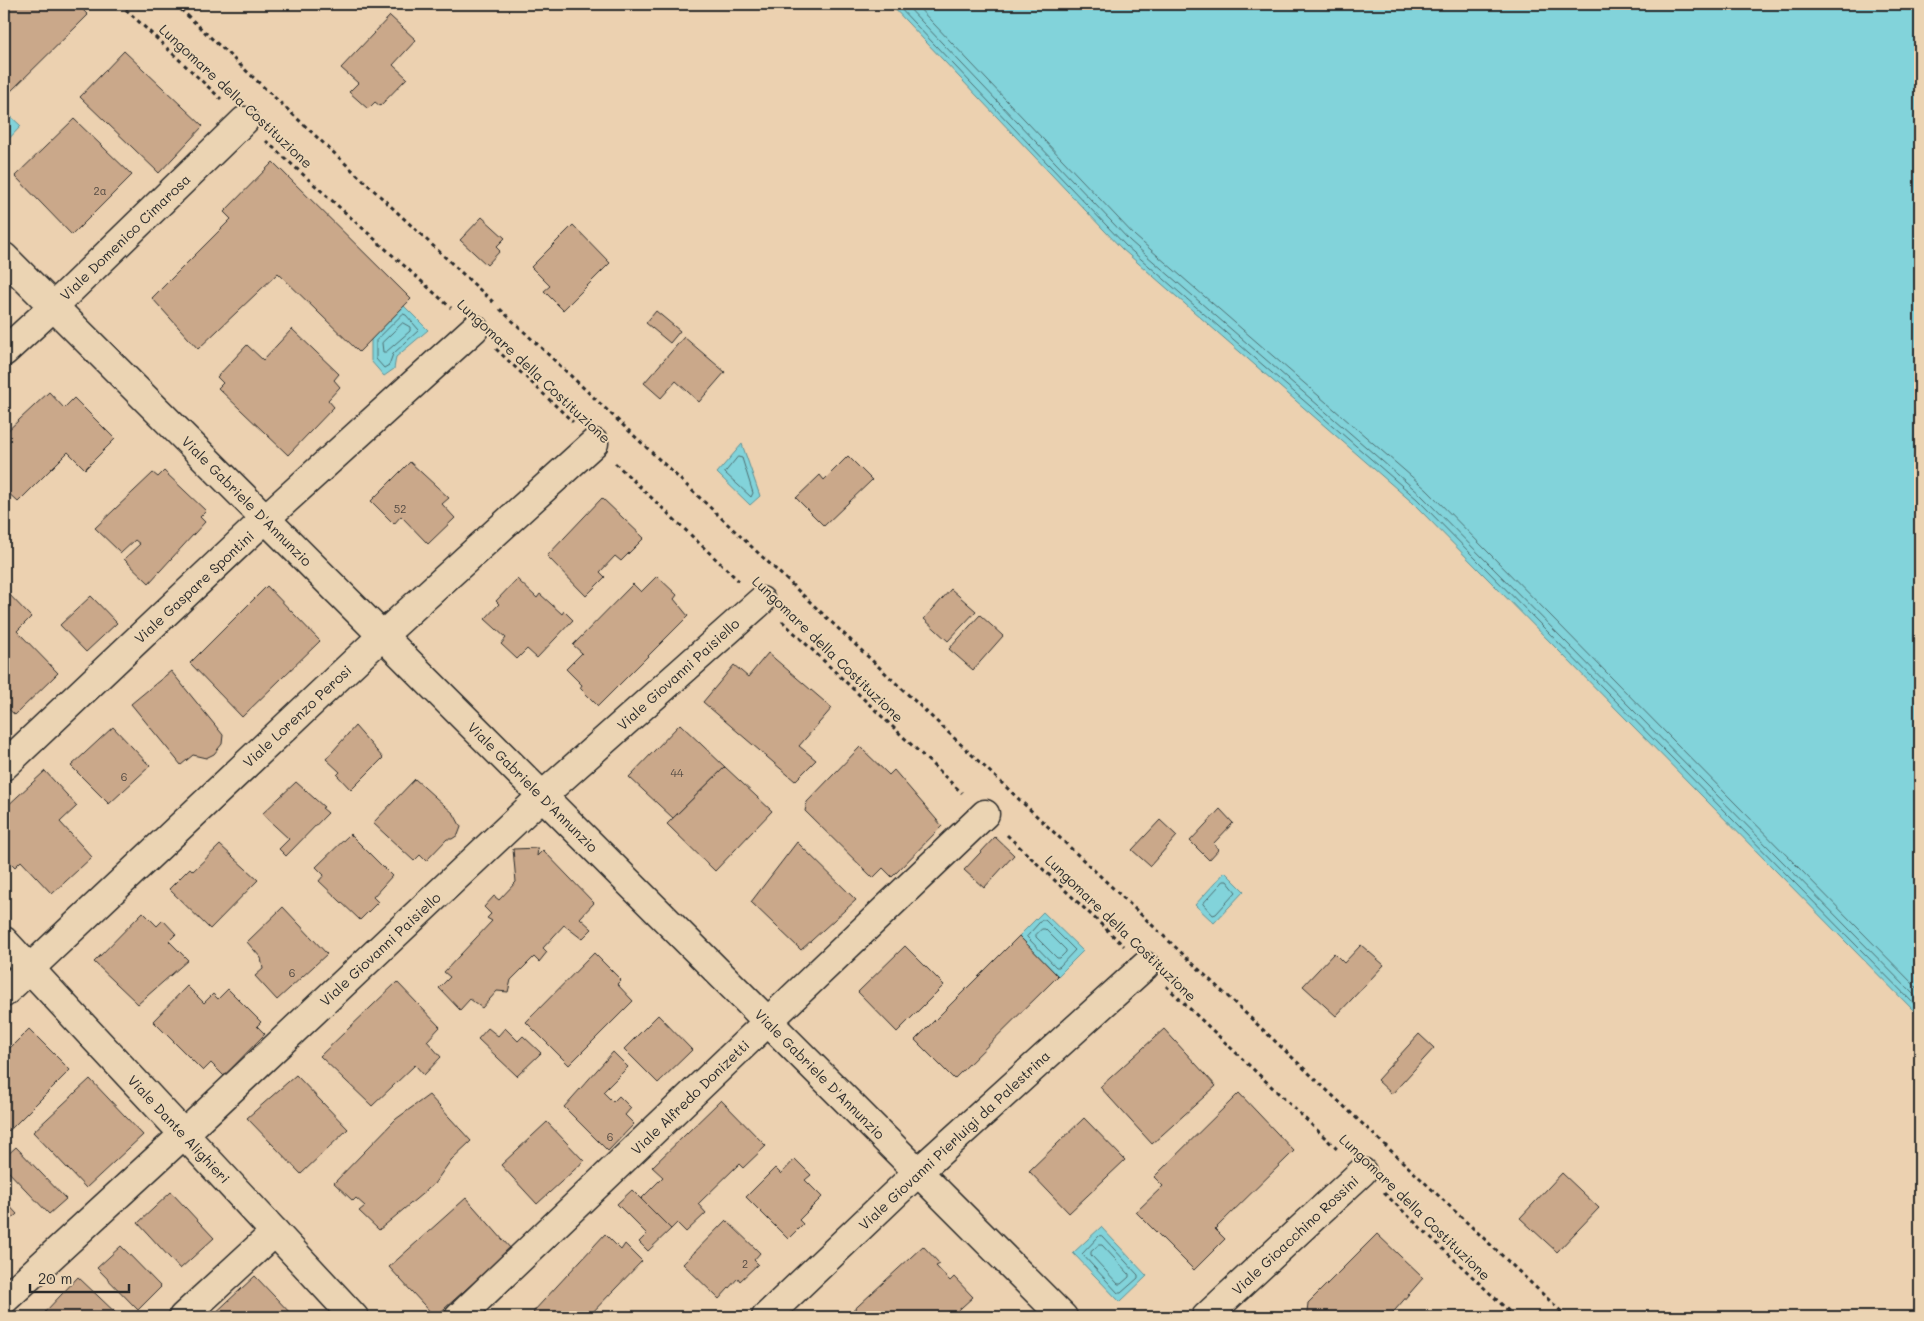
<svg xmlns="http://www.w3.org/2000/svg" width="1924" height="1321" viewBox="0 0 1924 1321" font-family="Mali,sans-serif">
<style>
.water{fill:#82d3da;stroke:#5f9094}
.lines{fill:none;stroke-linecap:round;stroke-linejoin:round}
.shore{stroke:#4e6e71;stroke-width:1}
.building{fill:#caa88a;stroke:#2b2b2b}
.street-casing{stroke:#2b2b2b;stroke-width:31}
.secondary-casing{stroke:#2b2b2b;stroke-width:31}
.path{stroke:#2b2b2b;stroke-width:3;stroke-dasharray:4 4;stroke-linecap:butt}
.street{stroke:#ebd4b3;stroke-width:28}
.secondary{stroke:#ebd4b3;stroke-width:28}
.labels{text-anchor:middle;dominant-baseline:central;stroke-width:4;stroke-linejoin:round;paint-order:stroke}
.number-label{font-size:11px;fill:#534a43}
.street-label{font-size:14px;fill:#2b2b2b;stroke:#ebd4b3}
</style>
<rect width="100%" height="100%" fill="#ecd1b0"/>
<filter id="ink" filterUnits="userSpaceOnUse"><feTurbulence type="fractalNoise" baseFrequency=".02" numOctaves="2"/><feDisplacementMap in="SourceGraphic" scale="10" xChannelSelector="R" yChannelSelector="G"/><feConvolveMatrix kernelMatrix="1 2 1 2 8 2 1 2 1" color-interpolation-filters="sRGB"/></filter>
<g filter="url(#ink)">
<!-- water -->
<g class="water">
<path d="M890 4H1920V1017L1413 503 1122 249Z"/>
<path d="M4 110 21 126 4 144Z"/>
<path d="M404 306 428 330 396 357 394 369 384 376 371 361V339Z"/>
<path d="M742 444 760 496 750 505 717 473Z"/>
<path d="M1225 872 1244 891 1214 923 1195 905Z"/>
<path d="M1043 912 1083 951 1058 976 1019 936Z"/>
<path d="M1101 1227 1147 1276 1120 1302 1073 1253Z"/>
</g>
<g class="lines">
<!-- shore -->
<g class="shore">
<path d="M896 4 1126 246 1417 499 1920 1010"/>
<path d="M905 4 1130 241 1421 495 1920 1001"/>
<path d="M915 4 1135 236 1427 490 1920 991"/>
<path d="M403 314 406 315 419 330 393 354 389 365 384 368 376 359V341Z"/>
<path d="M403 323 410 327V331L386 352H383L382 343Z"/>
<path d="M738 457 742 458 753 493 751 497 725 473Z"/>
<path d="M1224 881H1227L1236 892 1216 914 1213 915 1203 904Z"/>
<path d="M1042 920H1045L1075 950 1059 967H1056L1027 937Z"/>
<path d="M1042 929H1045L1066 950V952L1060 958H1057L1036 937V935Z"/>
<path d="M1102 1236 1138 1275V1278L1121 1293H1118L1082 1254 1099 1236Z"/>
<path d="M1099 1245H1102L1129 1274V1277L1121 1284H1118L1091 1255V1252Z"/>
</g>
</g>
<!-- building -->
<g class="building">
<path d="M4 4H77L88 15 4 98Z"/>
<path d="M390 16 416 40 393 65 407 78 380 106 375 102 368 109 349 92 358 83 341 68Z"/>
<path d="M124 51 203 126 159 173 80 97Z"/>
<path d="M74 119 132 175 72 235 15 176Z"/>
<path d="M273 162 411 299 359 352 278 273 198 349 152 298 231 219 224 212Z"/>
<path d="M482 217 505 238 496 247 500 251 487 265 460 240Z"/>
<path d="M573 225 610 263 563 310 544 291 550 286 531 267Z"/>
<path d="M656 311 680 331 670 343 646 323Z"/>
<path d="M292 329 339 374 334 380 340 387 328 400 334 407 288 455 218 388 223 383 217 377 247 345 263 360Z"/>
<path d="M684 337 725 372 699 402 676 381 661 398 644 383Z"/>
<path d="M49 392 64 408 74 398 115 439 85 469 68 452 18 502 4 489V434Z"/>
<path d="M848 456 872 480 824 526 796 498 820 475 824 480Z"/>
<path d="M410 462 449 498 442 504 455 518 428 544 401 516 394 524 371 501Z"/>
<path d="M164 471 206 511 200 517 205 522 149 583 124 559 140 544 135 540 121 553 95 528 153 473 158 477Z"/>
<path d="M602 498 644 538 621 561 615 556 600 572 605 577 586 596 547 556Z"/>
<path d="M657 576 677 595 674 599 688 616 598 706 580 688 582 685 566 669 582 653 573 645 633 584 641 592Z"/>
<path d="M517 579 537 598 540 594 562 614 564 611 573 620 537 658 527 649 517 659 501 644 506 638 485 619 499 604 496 601Z"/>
<path d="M267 586 320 641 242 717 190 663Z"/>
<path d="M4 589 31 617 17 631 58 673 15 715 4 705Z"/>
<path d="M951 589 976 611 948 641 924 619Z"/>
<path d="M91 596 117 623 86 652 60 625Z"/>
<path d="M980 615 1003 636 973 670 949 649Z"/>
<path d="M768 653 832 708 799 746 816 760 795 781 703 702 734 665 748 677Z"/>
<path d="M171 671 223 735 222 744 214 754 206 758 193 755 181 765 131 704Z"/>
<path d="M680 724 725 767 673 818 629 777Z"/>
<path d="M355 726 383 758 351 790 337 775 340 772 326 759Z"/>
<path d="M113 727 150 766 109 804 71 766Z"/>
<path d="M860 747 889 775 894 770 942 826 892 877 883 868 873 878 805 811 807 802Z"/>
<path d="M725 767 772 811 715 871 667 824Z"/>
<path d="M45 771 77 806 60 822 92 857 52 894 21 861 15 867 4 856V809Z"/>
<path d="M415 779 454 814 461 827 458 835 452 839H447L426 861 420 855 414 861 373 823Z"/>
<path d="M296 782 324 807 322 808 328 813 286 856 279 849 289 839 262 814Z"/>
<path d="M1220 809 1233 823 1213 844 1219 849 1209 860 1190 841Z"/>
<path d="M1160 820 1177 836 1150 866 1132 850Z"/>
<path d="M350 834 392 876 373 897 378 902 360 920 319 881 324 875 316 867Z"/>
<path d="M995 837 1014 855 984 888 964 870Z"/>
<path d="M797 842 856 900 801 950 751 902Z"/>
<path d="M220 845 258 880 210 929 169 889 190 868 193 871Z"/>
<path d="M538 848 537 856 543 850 594 903 580 918 592 929 582 939 564 925 543 948 547 952 539 962 534 957 511 980 508 992 497 991 482 1008 470 999 460 1010 439 988 450 977 444 972 492 921 487 918 491 914 484 907 494 896 499 900 516 882 513 849Z"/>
<path d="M283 907 327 954 277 1000 255 976 263 969 261 958 247 942Z"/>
<path d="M143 912 157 926 163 920 176 934 169 941 188 960 138 1004 94 962Z"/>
<path d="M1019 936 1058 976 954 1079 915 1040Z"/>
<path d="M1361 945 1384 965 1336 1016 1303 986 1334 953 1344 963Z"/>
<path d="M905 946 944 985 897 1032 858 992Z"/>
<path d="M594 953 621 980 617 984 633 1001 569 1065 526 1022Z"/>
<path d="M397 982 440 1027 427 1041 441 1057 424 1075 415 1065 372 1106 320 1056Z"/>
<path d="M187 986 204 1003 213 994 218 999 228 989 261 1022 257 1026 265 1034 224 1076 211 1063 203 1071 153 1021Z"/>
<path d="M658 1015 692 1050 658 1083 624 1049Z"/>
<path d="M488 1028 498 1036 505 1028 518 1041 523 1036 541 1053 517 1076 478 1039Z"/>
<path d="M29 1029 70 1070 9 1131 4 1125V1054Z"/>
<path d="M1164 1029 1216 1086 1152 1144 1100 1087Z"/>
<path d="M1419 1034 1434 1048 1392 1094 1377 1080Z"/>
<path d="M613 1052 628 1067 603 1092 613 1102 619 1096 631 1108 625 1115 634 1124 608 1151 564 1107Z"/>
<path d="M296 1075 348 1129 301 1174 247 1118Z"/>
<path d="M90 1079 143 1135 86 1188 33 1132Z"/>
<path d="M1239 1093 1294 1151 1215 1229 1225 1239 1194 1270 1136 1212 1163 1186 1154 1177Z"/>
<path d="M429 1095 471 1141 451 1160 434 1184 379 1230 359 1211 365 1206 356 1198 353 1201 334 1183 396 1119Z"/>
<path d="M721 1100 766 1146 743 1168 739 1164 698 1204 706 1213 686 1232 677 1223 671 1229 641 1199 663 1177 652 1167Z"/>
<path d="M1084 1118 1125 1160 1069 1213 1029 1171Z"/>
<path d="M547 1122 584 1161 537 1204 501 1165Z"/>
<path d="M16 1147 66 1199 49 1214 4 1167V1158Z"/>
<path d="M795 1159 811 1175 805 1180 822 1197 799 1220 803 1224 788 1239 746 1197 775 1168 781 1174Z"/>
<path d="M1562 1173 1599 1208 1557 1252 1520 1218Z"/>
<path d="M632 1190 671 1229 648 1251 639 1242 647 1234 617 1204Z"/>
<path d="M171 1192 214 1238 180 1269 138 1223Z"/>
<path d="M466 1198 511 1249 435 1317 389 1267Z"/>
<path d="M4 1200 17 1214 4 1226Z"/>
<path d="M726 1220 760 1253 754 1260 758 1264 740 1281 738 1278 719 1299 683 1264Z"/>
<path d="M605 1234 621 1250 625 1244 642 1261 588 1317H539L533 1312Z"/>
<path d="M1377 1234 1423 1278 1389 1317H1312L1307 1313 1308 1303Z"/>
<path d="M121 1246 161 1287 138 1310 97 1268Z"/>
<path d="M923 1246 940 1264 936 1266 950 1281 954 1277 973 1297 951 1317H846Z"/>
<path d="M255 1276 294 1317H212V1316Z"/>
<path d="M78 1277 120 1317H51L45 1312Z"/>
<path d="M628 1311 634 1317H621Z"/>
</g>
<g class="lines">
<!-- street casing -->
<g class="street-casing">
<g id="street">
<path d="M4 352 53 307 244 121"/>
<path d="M4 766 265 519 474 329"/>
<path d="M4 941 354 1317"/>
<path d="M4 993 382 636 594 443"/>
<path d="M4 1300 184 1134 542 796 761 601"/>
<path d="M183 1317 275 1232"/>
<path d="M459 1317 985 814"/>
<path d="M766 1317 918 1172 1145 966"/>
<path d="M1206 1317 1362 1172"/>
</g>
</g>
<!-- secondary casing -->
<g class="secondary-casing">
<path id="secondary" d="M4 257 1063 1317"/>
</g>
<!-- path -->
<g class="path">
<path d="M120 4 221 99"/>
<path d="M175 4 494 303"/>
<path d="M266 141 451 308"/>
<path d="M500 309 1567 1317"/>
<path d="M496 349 573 422"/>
<path d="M615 463 739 581"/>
<path d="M782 621 962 793"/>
<path d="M1007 835 1124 946"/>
<path d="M1166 986 1339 1151"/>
<path d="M1384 1193 1515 1317"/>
</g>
<!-- street -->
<use href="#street" class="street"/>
<!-- secondary -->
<use href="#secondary" class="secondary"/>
</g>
</g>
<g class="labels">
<!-- number labels -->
<g class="number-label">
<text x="100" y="190">2a</text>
<text x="400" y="508">52</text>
<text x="677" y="772">44</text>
<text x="124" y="776">6</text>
<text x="292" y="972">6</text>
<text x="610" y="1136">6</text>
<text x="745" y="1263">2</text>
</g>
<!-- street labels -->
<g class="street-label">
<text transform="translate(236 96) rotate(43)">Lungomare della Costituzione</text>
<text transform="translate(125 237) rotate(-44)">Viale Domenico Cimarosa</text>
<text transform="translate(534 371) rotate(43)">Lungomare della Costituzione</text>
<text transform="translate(247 501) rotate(45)">Viale Gabriele D'Annunzio</text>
<text transform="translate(194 587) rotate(-43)">Viale Gaspare Spontini</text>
<text transform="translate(828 649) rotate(44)">Lungomare della Costituzione</text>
<text transform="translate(678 674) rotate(-42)">Viale Giovanni Paisiello</text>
<text transform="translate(297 716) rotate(-43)">Viale Lorenzo Perosi</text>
<text transform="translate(533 787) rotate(45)">Viale Gabriele D'Annunzio</text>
<text transform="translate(1121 928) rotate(44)">Lungomare della Costituzione</text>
<text transform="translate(380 949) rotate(-43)">Viale Giovanni Paisiello</text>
<text transform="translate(820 1074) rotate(45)">Viale Gabriele D'Annunzio</text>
<text transform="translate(690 1097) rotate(-44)">Viale Alfredo Donizetti</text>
<text transform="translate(179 1129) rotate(47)">Viale Dante Alighieri</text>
<text transform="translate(954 1140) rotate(-43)">Viale Giovanni Pierluigi da Palestrina</text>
<text transform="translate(1415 1207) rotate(44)">Lungomare della Costituzione</text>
<text transform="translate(1295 1235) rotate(-43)">Viale Gioacchino Rossini</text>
</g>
</g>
<!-- margin -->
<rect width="1924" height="1321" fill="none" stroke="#ebd4b3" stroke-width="20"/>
<rect x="10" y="10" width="1904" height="1301" fill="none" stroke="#2b2b2b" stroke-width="2" filter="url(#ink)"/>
<!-- scale -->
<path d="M30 1284v8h99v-8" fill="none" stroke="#2b2b2b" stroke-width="2.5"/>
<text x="38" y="1284" font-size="15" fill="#2b2b2b" stroke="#ebd4b3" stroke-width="4" paint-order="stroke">20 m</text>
</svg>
